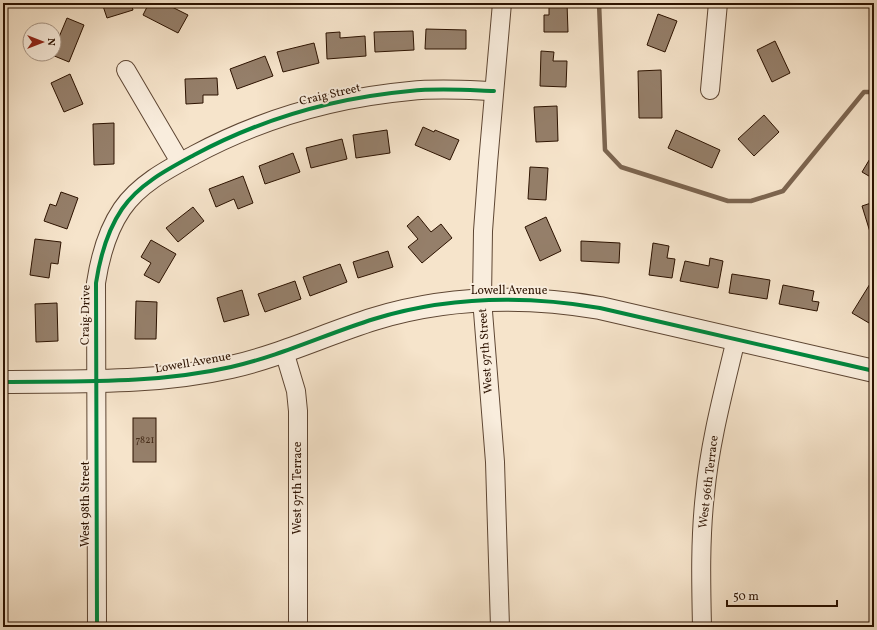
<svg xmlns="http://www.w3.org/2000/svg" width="877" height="630" viewBox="0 0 877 630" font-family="Vollkorn,serif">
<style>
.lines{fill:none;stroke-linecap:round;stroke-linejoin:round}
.stream{stroke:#7c6550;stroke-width:4.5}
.building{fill:#957f6a;stroke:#2c1200}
.minor-casing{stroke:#5e4633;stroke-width:20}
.tertiary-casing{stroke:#5e4633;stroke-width:24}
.minor{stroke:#f9eddd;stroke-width:18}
.tertiary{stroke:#f9eddd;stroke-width:22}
.cycleway-casing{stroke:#f9eddd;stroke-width:6}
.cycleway{stroke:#00873e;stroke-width:4}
.labels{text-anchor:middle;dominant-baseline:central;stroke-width:4;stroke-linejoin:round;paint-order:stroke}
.number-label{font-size:10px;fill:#462d1a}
.street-label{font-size:12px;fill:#2c1200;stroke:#f9eddd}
</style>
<rect width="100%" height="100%" fill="#f6e4cb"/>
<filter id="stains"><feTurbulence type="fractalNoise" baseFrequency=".005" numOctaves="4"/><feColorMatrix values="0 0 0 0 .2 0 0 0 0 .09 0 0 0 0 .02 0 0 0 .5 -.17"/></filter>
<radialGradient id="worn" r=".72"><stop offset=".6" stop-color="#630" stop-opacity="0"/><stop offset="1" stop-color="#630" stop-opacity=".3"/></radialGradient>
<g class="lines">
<!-- stream -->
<path class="stream" d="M599 3 605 150 621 167 728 201H751L783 191 864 92H874"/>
</g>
<!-- building -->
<g class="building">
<path d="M102 3H131L133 10 107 18Z"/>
<path d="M149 3H164L188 15 178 33 143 15Z"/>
<path d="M549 3H567L568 32H544V15H549Z"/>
<path d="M658 14 677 21 665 52 647 45Z"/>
<path d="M67 18 84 25 69 62 52 55 54 54V49Z"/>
<path d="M426 29 466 30V49H425Z"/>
<path d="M413 31 414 50 375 52 374 32Z"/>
<path d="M340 32V38L365 36 366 56 327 59 326 33Z"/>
<path d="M775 41 790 73 772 82 757 50Z"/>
<path d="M314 43 319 63 283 72 277 52Z"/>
<path d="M541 51 554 52 553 61H567L566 87 540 86Z"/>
<path d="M265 56 273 76 237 89 230 69Z"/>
<path d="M661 70 662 118H639L638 71Z"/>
<path d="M70 74 83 104 64 112 51 83Z"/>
<path d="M217 78 218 95H203V103L186 104 185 79Z"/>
<path d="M557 106 558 141 536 142 534 107Z"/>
<path d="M764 115 779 132 754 156 738 139Z"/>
<path d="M114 123V164L94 165 93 124Z"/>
<path d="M423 127 434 132 435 130 459 140 450 160 415 145Z"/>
<path d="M387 130 390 153 356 158 353 135Z"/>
<path d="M676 130 720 150 712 168 668 148Z"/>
<path d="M342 139 347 159 311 168 306 148Z"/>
<path d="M874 152V179L862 172Z"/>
<path d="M293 153 300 172 265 184 259 166Z"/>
<path d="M530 167 548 168 546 200 528 199Z"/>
<path d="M243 176 253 203 238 209 234 199 216 207 209 189Z"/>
<path d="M61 192 78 198 67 229 44 221 50 204 56 206Z"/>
<path d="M874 202V245L862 206Z"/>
<path d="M193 207 204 221 178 242 166 228Z"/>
<path d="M418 216 431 232 441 224 452 238 422 263 408 247 418 239 407 226Z"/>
<path d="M546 217 561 251 540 261 525 227Z"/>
<path d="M35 239 61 242 58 264 51 263 49 278 30 275Z"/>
<path d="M151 240 176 254 159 283 144 275 151 263 141 257Z"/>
<path d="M581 241 620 243 619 263 581 261Z"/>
<path d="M653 243 669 246 667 258 675 259 672 278 649 275Z"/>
<path d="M388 251 393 267 358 278 353 262Z"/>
<path d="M710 258 723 261 718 288 680 281 685 261 709 266Z"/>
<path d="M340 264 347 282 310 296 303 277Z"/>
<path d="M732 274 770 280 767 299 729 293Z"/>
<path d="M873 279 874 314 869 323 852 313Z"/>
<path d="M295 281 301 299 265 312 258 294Z"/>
<path d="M783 285 814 291 812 301 819 302 817 311 779 304Z"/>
<path d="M242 290 249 315 224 322 217 298Z"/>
<path d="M136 301 157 302 156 339H135Z"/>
<path d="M57 303 58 341 36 342 35 304Z"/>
<rect x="133" y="418" width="23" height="44"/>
</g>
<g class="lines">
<!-- minor casing -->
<g class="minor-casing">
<g id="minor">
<path d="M126 70 180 162"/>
<path d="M710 90 718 3"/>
<path d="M284 351 296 391 298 411V627"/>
<path d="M97 627 96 283C100 257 107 231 122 209 139 184 168 169 194 155 261 119 334 98 410 91 438 88 466 90 494 91"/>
<path d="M500 627 495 462 482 299 483 231 488 163 502 3"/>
<path d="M702 627C701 583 700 538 705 494 710 441 724 390 736 339"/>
</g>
</g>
<!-- tertiary casing -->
<g class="tertiary-casing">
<path id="tertiary" d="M3 382C81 381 155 384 231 367 280 356 326 334 374 319 449 296 523 295 600 308L874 371"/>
</g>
<!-- minor -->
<use href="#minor" class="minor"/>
<!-- tertiary -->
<use href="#tertiary" class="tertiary"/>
<!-- cycleway casing -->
<g class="cycleway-casing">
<g id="cycleway">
<path d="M3 382C81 381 155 384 231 367 280 356 326 334 374 319 449 296 523 295 600 308L874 371"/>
<path d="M97 627 96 283C100 257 107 231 122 209 139 184 168 169 194 155 261 119 334 98 410 91 438 88 466 90 494 91"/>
</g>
</g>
<!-- cycleway -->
<use href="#cycleway" class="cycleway"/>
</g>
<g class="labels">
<!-- number labels -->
<g class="number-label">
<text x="145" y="440">7821</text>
</g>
<!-- street labels -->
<g class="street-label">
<text transform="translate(330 95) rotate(-13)">Craig Street</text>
<text x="509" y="291">Lowell Avenue</text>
<text transform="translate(86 315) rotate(-89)">Craig Drive</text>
<text transform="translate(486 351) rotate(-94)">West 97th Street</text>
<text transform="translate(193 363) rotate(-10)">Lowell Avenue</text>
<text transform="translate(709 482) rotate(-83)">West 96th Terrace</text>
<text transform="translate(298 488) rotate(-90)">West 97th Terrace</text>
<text transform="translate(86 504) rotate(-90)">West 98th Street</text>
</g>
</g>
<!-- margin -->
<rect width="877" height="630" fill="none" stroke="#f6e4cb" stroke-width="16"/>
<rect x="4" y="4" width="869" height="622" fill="none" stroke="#2c1200" stroke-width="2"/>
<rect x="8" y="8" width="861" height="614" fill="none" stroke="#2c1200"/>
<!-- north arrow -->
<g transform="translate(42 42) rotate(90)"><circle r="19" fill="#f9eddd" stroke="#a79585"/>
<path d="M0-3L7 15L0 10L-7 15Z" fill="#8f2418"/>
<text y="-6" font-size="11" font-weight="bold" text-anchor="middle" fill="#2c1200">N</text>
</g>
<!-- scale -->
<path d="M727 600v6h110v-6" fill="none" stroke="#2c1200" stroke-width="2"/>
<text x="733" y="600" font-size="12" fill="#2c1200" stroke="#f9eddd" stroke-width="3" paint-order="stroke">50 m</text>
<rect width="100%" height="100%" filter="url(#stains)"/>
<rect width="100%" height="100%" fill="url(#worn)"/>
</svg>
